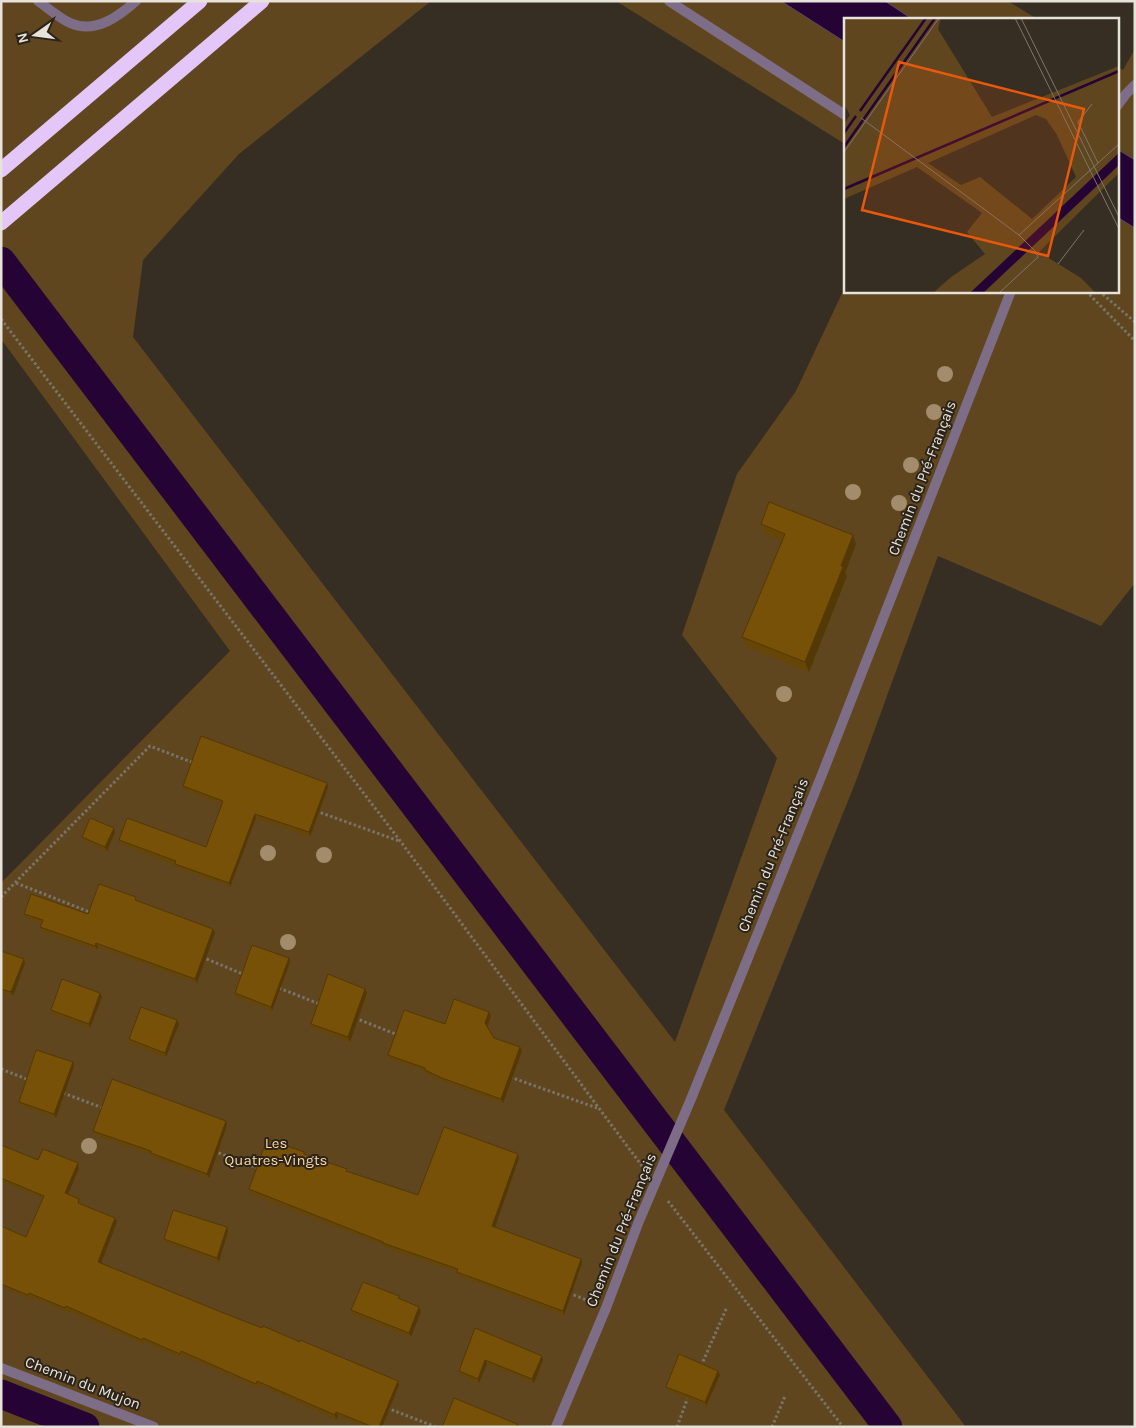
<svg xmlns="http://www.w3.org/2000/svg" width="1136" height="1428" viewBox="0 0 1136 1428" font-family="Karla,sans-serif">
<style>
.green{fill:#5f461e}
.water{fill:#250335;stroke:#5f4666}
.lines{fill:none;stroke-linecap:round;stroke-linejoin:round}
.canal{stroke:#250335;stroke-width:29}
.path{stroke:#7a7369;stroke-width:3;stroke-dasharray:2.5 2.5;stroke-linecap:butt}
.lane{stroke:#7d6d87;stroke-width:10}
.street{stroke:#7d6d87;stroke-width:10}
.highway{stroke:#e4c6f9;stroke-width:15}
.tree{fill:#a28c6b}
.wall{fill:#664607}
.shaded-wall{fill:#533906}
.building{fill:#775108;stroke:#533906}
.labels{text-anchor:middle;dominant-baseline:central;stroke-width:4;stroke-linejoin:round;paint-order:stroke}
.street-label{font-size:15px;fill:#e7e2da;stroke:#2c2419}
.park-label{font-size:15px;fill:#fad8a7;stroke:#2c2419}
.inset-river{fill:none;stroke:#250335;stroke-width:2.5}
.inset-road{fill:none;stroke:#7d766c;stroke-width:1}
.view{fill:#e8590c;fill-opacity:0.15;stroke:#e8590c;stroke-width:2.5}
.inset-edge{fill:none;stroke:#e7e2da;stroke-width:2.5}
</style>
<rect width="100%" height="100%" fill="#362e22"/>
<!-- green -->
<g class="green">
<path d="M1 1H431L239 154 143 260 133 337 675 1042 777 758 682 635 737 474 796 391 845 287V291H1117V217L1135 228V583L1101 626 938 556 856 781 724 1110 966 1427H1V883L230 651 1 339Z"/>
<path d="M616 1H781L845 42V144Z"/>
<path d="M885 1H1008L1037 19H912Z"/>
<path d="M1135 49V160L1117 149V67L1123 70Z"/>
</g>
<!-- water -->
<g class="water">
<path d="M781 1H885L912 19H845V42Z"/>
<path d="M1117 149 1135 160V228L1117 217Z"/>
</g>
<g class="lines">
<!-- canal -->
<g class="canal">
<path d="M1 261 888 1427"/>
<path d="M1 1394 85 1427"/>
</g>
<!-- path -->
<g class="path">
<path d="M1086 291 1135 341"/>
<path d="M1099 291 1135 322"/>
<path d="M1 319 401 842 642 1166"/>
<path d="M316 811 399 841"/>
<path d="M16 883 92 913"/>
<path d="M1 897 150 746 194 763"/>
<path d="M202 957 245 975"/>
<path d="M279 988 322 1005"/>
<path d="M355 1018 398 1035"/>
<path d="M1 1069 29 1080"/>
<path d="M510 1077 597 1108"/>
<path d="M63 1093 103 1108"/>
<path d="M214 1151 260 1169"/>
<path d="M668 1201 843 1427"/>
<path d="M569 1293 589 1301"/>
<path d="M701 1366 727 1307"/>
<path d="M387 1408 436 1427"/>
<path d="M677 1427 688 1397"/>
<path d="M772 1427 785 1396"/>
</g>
<!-- lane -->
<path class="lane" d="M38 1C48 8 59 18 70 23 95 34 118 17 136 1"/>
<!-- street -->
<g class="street">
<path d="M669 1 845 115"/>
<path d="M1117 106 1126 94 1135 85"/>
<path d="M1 1368 154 1427"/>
<path d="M556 1427 606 1308 639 1221 691 1099 823 772 1011 291"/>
</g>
<!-- highway -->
<g class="highway">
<path d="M1 170 200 1"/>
<path d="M1 223 262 1"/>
</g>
</g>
<!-- trees -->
<g class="tree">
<circle cx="945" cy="374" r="8"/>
<circle cx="934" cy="412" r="8"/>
<circle cx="911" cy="465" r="8"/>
<circle cx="853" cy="492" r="8"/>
<circle cx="899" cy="503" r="8"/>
<circle cx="784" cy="694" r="8"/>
<circle cx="268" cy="853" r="8"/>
<circle cx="324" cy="855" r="8"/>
<circle cx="288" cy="942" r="8"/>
<circle cx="89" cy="1146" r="8"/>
</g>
<!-- wall -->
<g class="wall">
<path d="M761 524 856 544 845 573 847 576 809 672 746 647 742 637 782 541 764 534Z"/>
<path d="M183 786 328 787 310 837 256 818 230 887 177 868 175 865 120 844 119 840 206 847 222 804 184 790Z"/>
<path d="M115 832 107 851 84 841 82 837Z"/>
<path d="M138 901 215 933 197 983 98 947 97 950 41 931 40 927 41 923 26 918 24 914H88Z"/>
<path d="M1 951 25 963 13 996 1 992Z"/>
<path d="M290 962 272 1011 236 997 235 993Z"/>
<path d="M365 989 367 993 350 1042 313 1028 311 1024Z"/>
<path d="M102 997 90 1028 52 1014 51 1010Z"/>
<path d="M491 1016 487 1026 494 1038 520 1047 522 1051 503 1103 444 1082 426 1074 425 1071 390 1059 388 1055Z"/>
<path d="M179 1024 166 1057 130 1044 129 1039Z"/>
<path d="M73 1062 74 1066 56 1118 21 1106 19 1102Z"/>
<path d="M227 1125 209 1178 152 1157V1155L95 1135 93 1131Z"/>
<path d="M1 1145 38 1160 78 1163 79 1168 68 1194 79 1199 81 1203 80 1204 117 1222 101 1263 221 1312 398 1381 399 1385 382 1427H365L338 1416 336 1420 259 1385 258 1388 182 1355 181 1358 144 1342 143 1344 68 1311 67 1312 31 1297 30 1299 1 1287V1226L26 1237 43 1198 1 1181Z"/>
<path d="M304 1152 305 1154 347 1169V1171L418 1195 518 1154 519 1158 495 1227 582 1263 564 1315 459 1276 457 1272 384 1247 383 1245 250 1194 249 1189Z"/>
<path d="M227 1227 228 1231 219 1262 166 1243 164 1239Z"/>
<path d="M399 1296 400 1299 419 1307 421 1311 411 1337 353 1315 351 1310Z"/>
<path d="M475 1328 543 1360 534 1383 487 1364 479 1383 461 1375 459 1371Z"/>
<path d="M720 1375 706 1406 668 1391 666 1387Z"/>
</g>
<!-- shaded-wall -->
<g class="shaded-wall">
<path d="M853 535 856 544 845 573 847 576 809 672 805 662Z"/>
<path d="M327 783 328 787 310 837 309 832Z"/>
<path d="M255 814 256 818 230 887 229 883Z"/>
<path d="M114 828 115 832 107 851 105 847Z"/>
<path d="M213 929 215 933 197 983 195 979Z"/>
<path d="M96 943 98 947 97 950 95 946Z"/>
<path d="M289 958 290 962 272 1011 271 1007Z"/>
<path d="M24 959 25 963 13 996 11 992Z"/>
<path d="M365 989 367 993 350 1042 348 1037Z"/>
<path d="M100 993 102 997 90 1028 89 1024Z"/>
<path d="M489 1012 491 1016 487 1027 485 1023Z"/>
<path d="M177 1020 179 1024 166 1057 165 1053Z"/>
<path d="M520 1047 522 1051 503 1103 501 1099Z"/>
<path d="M73 1062 74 1066 56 1118 54 1114Z"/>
<path d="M226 1121 227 1125 209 1178 207 1174Z"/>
<path d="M518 1154 519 1158 494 1230 492 1226Z"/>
<path d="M78 1163 79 1168 67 1197 65 1193Z"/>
<path d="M115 1218 117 1222 100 1266 98 1262Z"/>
<path d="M227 1227 228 1231 219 1262 217 1258Z"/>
<path d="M581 1259 582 1263 564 1315 563 1311Z"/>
<path d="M419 1307 421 1311 411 1337 409 1333Z"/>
<path d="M542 1356 543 1360 534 1383 532 1379Z"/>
<path d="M485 1360 487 1364 479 1383 478 1379Z"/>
<path d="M718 1371 720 1375 706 1406 705 1402Z"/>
<path d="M398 1381 399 1385 382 1427H379Z"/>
<path d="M336 1412 338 1416 336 1420 335 1415Z"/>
</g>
<!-- building -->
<g class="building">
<path d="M769 502 853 535 841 566 843 567 805 662 742 637 785 534 761 524Z"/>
<path d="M201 736 327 783 309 832 255 814 229 883 175 864 176 861 119 840 127 818 206 847 223 801 183 786Z"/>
<path d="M90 818 114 828 105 847 82 837Z"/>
<path d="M99 884 136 897 135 900 213 929 195 979 96 943 95 946 40 927 43 920 24 914 31 894 88 914Z"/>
<path d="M252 945 289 958 271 1007 235 993Z"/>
<path d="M1 951 24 959 11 992 1 989Z"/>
<path d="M328 974 365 989 348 1037 311 1024Z"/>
<path d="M62 979 100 993 89 1024 51 1010Z"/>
<path d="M454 999 489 1012 485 1023 494 1038 520 1047 501 1099 442 1078 425 1070V1068L388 1055 404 1010 445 1024Z"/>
<path d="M141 1007 177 1020 165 1053 129 1039Z"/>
<path d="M36 1050 73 1062 54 1114 19 1102Z"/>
<path d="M112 1079 226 1121 207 1174 151 1153V1151L93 1131Z"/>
<path d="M444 1127 518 1154 492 1226 581 1259 563 1311 457 1272 458 1269 383 1243V1242L249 1189 267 1139 304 1152V1154L347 1169 346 1171 418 1195Z"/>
<path d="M1 1145 38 1160 43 1149 78 1163 65 1193 79 1199 78 1203 115 1218 98 1262 221 1312 262 1328 263 1326 300 1342V1340L398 1381 379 1427H373L336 1412 335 1415 257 1381 256 1384 181 1351 180 1354 143 1338 142 1340 66 1306 65 1308 29 1293 28 1295 1 1284V1226L26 1237 44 1196 1 1178Z"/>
<path d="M173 1210 227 1227 217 1258 164 1239Z"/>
<path d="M363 1282 399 1296 398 1298 419 1307 409 1333 351 1310Z"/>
<path d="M475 1328 542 1356 532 1379 485 1360 478 1379 459 1371Z"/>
<path d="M679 1354 718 1371 705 1402 666 1387Z"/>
<path d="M454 1398 517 1424 516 1427H442Z"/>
</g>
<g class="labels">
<!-- street labels -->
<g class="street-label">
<text transform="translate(922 478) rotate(-69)">Chemin du Pré-Français</text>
<text transform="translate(773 855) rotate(-68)">Chemin du Pré-Français</text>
<text transform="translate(621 1230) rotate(-68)">Chemin du Pré-Français</text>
<text transform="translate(83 1383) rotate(21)">Chemin du Mujon</text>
</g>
<!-- park labels -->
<g class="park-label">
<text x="276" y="1143">Les<tspan x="276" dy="17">Quatres-Vingts</tspan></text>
</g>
</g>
<!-- overview -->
<g transform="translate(844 18)">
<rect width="275" height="275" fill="#362e22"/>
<path d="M0 0H97L94 11 148 99 275 48V135L126 275H89L107 259 141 236 123 214 138 195 73 149 0 181V106L6 97 0 86ZM192 97 202 101 213 117 232 159 188 201 136 159 117 167 84 145ZM275 147V155L195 234 237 260 252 275H139Z" fill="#5f461e" fill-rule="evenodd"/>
<path d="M275 135V147L139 275H126Z" fill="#250335"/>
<path class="inset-river" d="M16 93 82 0M0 115 12 98M0 129 91 0M0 171 275 53"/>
<path class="inset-road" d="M171 0 275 211M177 0 275 199M248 86 234 104 254 145M17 100 175 217 192 234 194 239 155 275M0 134 95 0M175 217 275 126M214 246 240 212"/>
<path class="view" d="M55 44 240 91 204 238 18 192Z"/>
<rect width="275" height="275" class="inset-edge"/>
</g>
<!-- border -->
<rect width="1136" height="1428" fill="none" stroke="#e7e2da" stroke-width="5"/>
<!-- north arrow -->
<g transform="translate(35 35) rotate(256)" stroke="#2c2419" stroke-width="4" paint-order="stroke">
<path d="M0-4L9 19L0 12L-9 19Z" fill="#e7e2da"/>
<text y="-8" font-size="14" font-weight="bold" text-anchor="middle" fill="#e7e2da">N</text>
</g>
</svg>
